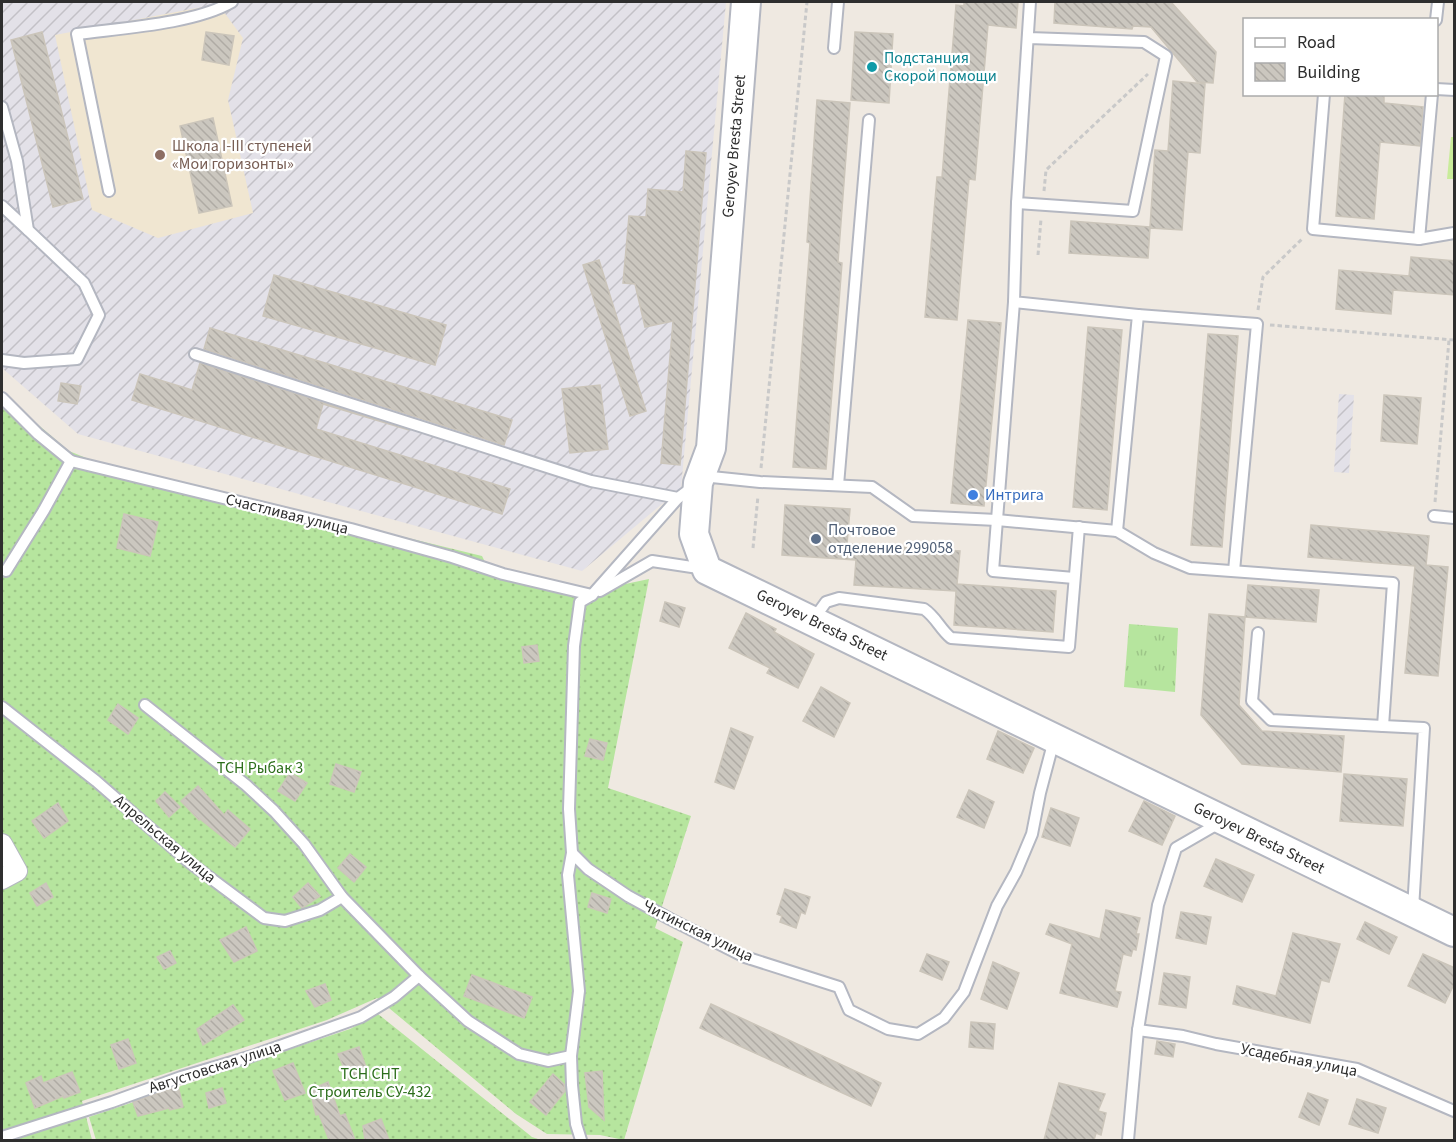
<svg xmlns="http://www.w3.org/2000/svg" width="1456" height="1142" viewBox="0 0 1456 1142" font-family="'Source Sans 3',sans-serif">
<style>
.industrial{fill:url(#industrial-furrows)}
.education{fill:#f0e6d1}
.grass{fill:url(#grass-dots)}
.park{fill:url(#park-tufts)}
.pitch{fill:#c9ec9a}
.building{fill:url(#building-back-hatch);stroke:#cbc5ba;stroke-width:1.5}
.lines{fill:none;stroke-linecap:round;stroke-linejoin:round}
.lane-casing{stroke:#b4b7c1;stroke-width:14}
.street-casing{stroke:#b4b7c1;stroke-width:22}
.secondary-casing{stroke:#b4b7c1;stroke-width:32}
.path{stroke:#c9c9c9;stroke-width:3;stroke-dasharray:4.5 3;stroke-linecap:butt}
.lane{stroke:#fff;stroke-width:10}
.street{stroke:#fff;stroke-width:20}
.secondary{stroke:#fff;stroke-width:28}
.culture-dot{fill:#0f9aa8;stroke:#fff;stroke-width:2}
.education-dot{fill:#8d6e63;stroke:#fff;stroke-width:2}
.shop-dot{fill:#3f7fe0;stroke:#fff;stroke-width:2}
.service-dot{fill:#5c6f8a;stroke:#fff;stroke-width:2}
.labels{text-anchor:middle;dominant-baseline:central;stroke-width:4.5;stroke-linejoin:round;paint-order:stroke}
.culture-label{font-size:16px;fill:#0d838f;stroke:#fff;text-anchor:start}
.education-label{font-size:16px;fill:#785e54;stroke:#fff;text-anchor:start}
.street-label{font-size:16px;fill:#2e2e2e;stroke:#fff}
.shop-label{font-size:16px;fill:#366cbe;stroke:#fff;text-anchor:start}
.service-label{font-size:16px;fill:#4e5e75;stroke:#fff;text-anchor:start}
.park-label{font-size:16px;fill:#2c6e1b;stroke:#fff}
</style>
<defs>
<pattern id="industrial-furrows" width="10" height="10" patternUnits="userSpaceOnUse" patternTransform="scale(1.5)"><rect width="10" height="10" fill="#e3e1e8"/><path d="M-1 1l2-2M0 10L10 0M9 11l2-2" fill="none" stroke="#c3c1c7"/></pattern>
<pattern id="grass-dots" width="8" height="8" patternUnits="userSpaceOnUse" patternTransform="scale(1.5)"><rect width="8" height="8" fill="#b6e59e"/><path d="M2 2h.1M6 6h.1" fill="none" stroke="#9dc588" stroke-width="1.8" stroke-linecap="round"/></pattern>
<pattern id="park-tufts" width="24" height="20" patternUnits="userSpaceOnUse" patternTransform="scale(1.5)"><rect width="24" height="20" fill="#b6e59e"/><path d="M3 7l-1-3M5 7V3M7 7l1-3M15 17l-1-3M17 17v-4M19 17l1-3" fill="none" stroke="#9dc588"/></pattern>
<pattern id="building-back-hatch" width="6" height="6" patternUnits="userSpaceOnUse" patternTransform="scale(1.5)"><rect width="6" height="6" fill="#cbc7bf"/><path d="M-1 5l2 2M0 0l6 6M5-1l2 2" fill="none" stroke="#afaba4"/></pattern>
</defs>
<rect width="100%" height="100%" fill="#efe9e1"/>
<!-- industrial -->
<g class="industrial">
<path d="M2 2H726L681 488 582 571 78 434 2 368Z"/>
<path d="M1339 394 1354 395 1349 473 1334 472Z"/>
</g>
<!-- education -->
<path class="education" d="M218 4 243 38 228 100 253 213 158 238 92 210 55 35Z"/>
<!-- grass -->
<g class="grass">
<path d="M2 394 69 451 96 462 482 556 486 564 573 595 649 579 608 788 691 816 655 928 683 942 624 1140 600 1135 547 1134 516 1114 377 998 327 1020 82 1101 92 1140H2Z"/>
<path d="M378 1014 532 1137 541 1140H96L89 1117 350 1029Z"/>
</g>
<!-- park -->
<path class="park" d="M1129 624 1178 628 1175 692 1124 687Z"/>
<!-- pitch -->
<path class="pitch" d="M1451 137H1454V179H1447Z"/>
<!-- building -->
<g class="building">
<path d="M964 2H1018L1016 28 988 25 975 180 969 179 957 320 925 317 937 177H942L956 5 964 6Z"/>
<path d="M1055 2H1171L1216 52 1213 83 1197 82 1151 27 1133 26 1132 29 1054 23Z"/>
<path d="M42 32 83 199 53 207 11 40Z"/>
<path d="M206 32 234 36 229 65 202 60Z"/>
<path d="M855 32 893 34 889 103 851 100Z"/>
<path d="M1173 81 1205 84 1200 153 1188 152 1182 230 1150 228 1148 258 1069 253 1071 221 1150 227 1155 150 1168 151Z"/>
<path d="M1345 94H1384V103L1423 107 1420 146 1380 142 1374 219 1336 216Z"/>
<path d="M817 100 850 103 838 262 842 263 826 469 793 467 810 243 807 242Z"/>
<path d="M213 118 232 206 199 213 180 126Z"/>
<path d="M686 151 706 153 680 465 661 463 673 321 645 327 635 284 623 283 629 216 646 217 648 189 683 192Z"/>
<path d="M1411 257 1455 261V295L1393 290 1391 314 1336 309 1339 270 1409 276Z"/>
<path d="M599 260 646 411 630 416 583 265Z"/>
<path d="M274 275 446 325 435 365 263 316Z"/>
<path d="M968 320 1001 323 984 506 951 503Z"/>
<path d="M1088 327 1122 330 1107 510 1073 507Z"/>
<path d="M210 328 512 420 504 445 204 349Z"/>
<path d="M1208 334 1238 336 1222 547 1191 545Z"/>
<path d="M200 363 409 430 323 404 316 429 510 489 502 514 132 400 140 374 192 390Z"/>
<path d="M61 383 81 386 77 404 58 401Z"/>
<path d="M600 385 608 449 570 453 562 389Z"/>
<path d="M1384 395 1421 398 1417 444 1381 441Z"/>
<path d="M785 505 850 509 847 544 960 551 957 584 1056 591 1053 632 954 625 956 591 854 585 856 560 782 555Z"/>
<path d="M124 514 158 522 150 556 117 548Z"/>
<path d="M1311 525 1429 536 1426 565 1448 567 1438 676 1405 673 1415 566 1308 557Z"/>
<path d="M1248 585 1319 590 1316 622 1245 617Z"/>
<path d="M665 602 685 608 679 627 660 621Z"/>
<path d="M746 613 776 629 774 632 814 654 798 688 767 673 770 668 729 648Z"/>
<path d="M1209 614 1245 617 1239 705 1262 731 1344 736 1341 772 1242 764 1201 715Z"/>
<path d="M537 645 539 661 524 663 522 647Z"/>
<path d="M821 687 850 703 834 737 803 721Z"/>
<path d="M118 704 138 718 128 734 108 720Z"/>
<path d="M731 728 753 737 734 789 715 782Z"/>
<path d="M998 731 1034 748 1023 773 987 759Z"/>
<path d="M590 739 607 743 603 760 585 756Z"/>
<path d="M336 764 361 772 354 792 330 784Z"/>
<path d="M290 773 307 783 295 801 278 791Z"/>
<path d="M1344 774 1407 779 1403 826 1340 821Z"/>
<path d="M198 786 224 815 228 810 250 829 235 847 200 819 199 820 181 801Z"/>
<path d="M969 790 994 802 984 828 957 817Z"/>
<path d="M165 792 180 807 169 817 156 801Z"/>
<path d="M1144 801 1175 816 1162 845 1129 831Z"/>
<path d="M58 803 68 821 44 838 32 821Z"/>
<path d="M1051 808 1079 818 1070 846 1042 837Z"/>
<path d="M350 854 366 867 354 882 338 868Z"/>
<path d="M1216 859 1254 875 1242 902 1204 886Z"/>
<path d="M46 883 53 897 37 906 30 893Z"/>
<path d="M308 883 320 896 302 908 293 897Z"/>
<path d="M785 889 810 897 805 914 801 912 796 928 780 922 782 916 777 914Z"/>
<path d="M592 893 611 899 607 913 588 907Z"/>
<path d="M1106 910 1140 918 1136 934H1139L1136 950 1133 949 1131 956 1123 954 1115 991 1121 992 1117 1007 1060 993 1072 944 1046 934 1050 924 1100 939Z"/>
<path d="M1181 912 1211 917 1206 944 1176 938Z"/>
<path d="M1365 922 1397 937 1389 954 1357 939Z"/>
<path d="M246 927 257 951 234 962 220 940Z"/>
<path d="M1293 933 1340 944 1329 982 1321 980 1310 1023 1233 1004 1237 986 1276 996Z"/>
<path d="M170 951 176 963 164 969 157 957Z"/>
<path d="M927 954 949 962 942 980 920 971Z"/>
<path d="M1423 954 1455 968V982L1445 1003 1408 986Z"/>
<path d="M993 962 1019 973 1007 1009 981 999Z"/>
<path d="M1164 973 1190 977 1186 1008 1159 1004Z"/>
<path d="M472 975 532 997 524 1018 464 996Z"/>
<path d="M325 984 331 1000 315 1007 306 991Z"/>
<path d="M711 1004 881 1083 871 1106 700 1028Z"/>
<path d="M233 1005 244 1020 203 1045 197 1029Z"/>
<path d="M971 1022 995 1024 993 1049 969 1047Z"/>
<path d="M128 1039 136 1063 119 1069 111 1045Z"/>
<path d="M1157 1041 1175 1044 1173 1057 1155 1054Z"/>
<path d="M359 1047 368 1073 349 1080 338 1054Z"/>
<path d="M293 1063 305 1093 285 1100 273 1071Z"/>
<path d="M602 1071 604 1120 589 1107 585 1073Z"/>
<path d="M72 1072 80 1092 64 1098 63 1096 35 1108 26 1083 41 1076 43 1083Z"/>
<path d="M553 1074 564 1084 565 1091 546 1115 530 1102Z"/>
<path d="M328 1082 340 1116 345 1114 355 1140H329L319 1114 316 1115 310 1090Z"/>
<path d="M1059 1083 1105 1094 1098 1111 1106 1113 1101 1135 1096 1133 1094 1140H1044Z"/>
<path d="M178 1086 183 1107 170 1110 169 1108 138 1116 133 1102Z"/>
<path d="M222 1088 226 1103 209 1108 206 1093Z"/>
<path d="M1308 1093 1328 1100 1319 1125 1299 1117Z"/>
<path d="M1357 1099 1386 1108 1378 1133 1349 1124Z"/>
<path d="M381 1119 389 1140H365L363 1126Z"/>
</g>
<g class="lines">
<!-- lane casing -->
<g class="lane-casing">
<g id="lane">
<path d="M1436 20 1438 2"/>
<path d="M1029 38 1144 42 1166 56 1133 211 1017 203 1030 2"/>
<path d="M834 48 838 2"/>
<path d="M1436 89 1454 90"/>
<path d="M1324 94 1313 229 1419 239"/>
<path d="M1432 94 1419 239 1454 233"/>
<path d="M2 107 17 161 28 230 84 283 99 315 77 359 24 363 2 360"/>
<path d="M109 191 77 34C122 28 194 24 232 2"/>
<path d="M1017 203 1014 302 1138 315 1117 531"/>
<path d="M2 206 28 230"/>
<path d="M1014 302 993 571 1074 578"/>
<path d="M1138 315 1257 324 1234 571"/>
<path d="M195 354 591 481 678 498 694 486"/>
<path d="M2 398 38 434 71 461 351 529 452 557 503 574 592 595"/>
<path d="M702 476 760 482 872 487 913 516 997 520 1117 531 1154 553 1190 568 1393 583 1383 726 1424 728 1413 909"/>
<path d="M838 485 869 120"/>
<path d="M1434 516 1454 518"/>
<path d="M6 571 44 510 71 461"/>
<path d="M600 591 652 561 705 569"/>
<path d="M813 620 826 602 839 598 924 609C936 617 940 629 951 638L1069 647 1079 527"/>
<path d="M1258 633 1252 701 1271 720 1383 726"/>
<path d="M145 705 246 785 274 811 304 844 342 897 419 976 468 1021 519 1054 548 1061 571 1056"/>
<path d="M2 707 96 781 189 862 264 918 285 921 320 910 342 897"/>
<path d="M572 853 569 809 574 646 580 602 592 595 678 498"/>
<path d="M1138 1030 1183 1036 1216 1044 1357 1069 1454 1111"/>
<path d="M2 1137 112 1102 181 1077 252 1056 361 1017 394 997 419 976"/>
<path d="M581 1140 576 1124 572 1085 571 1056 579 991 568 875 572 853 588 869 628 896 670 919 745 957 839 987 849 1010 888 1029 918 1034 944 1018 964 992 997 906 1016 872 1032 834 1040 793 1054 740"/>
<path d="M1128 1140 1138 1030 1158 905 1176 848 1221 822"/>
</g>
</g>
<!-- street casing -->
<g class="street-casing">
<path id="street" d="M2 844 17 871 2 879"/>
</g>
<!-- secondary casing -->
<g class="secondary-casing">
<path id="secondary" d="M746 2 711 448 698 483 694 534 707 570 1454 932"/>
</g>
<!-- path -->
<g class="path">
<path d="M1044 191 1046 170 1148 74"/>
<path d="M1038 255 1041 219"/>
<path d="M1258 310 1263 277 1303 238"/>
<path d="M1270 325 1454 340"/>
<path d="M761 468 807 2"/>
<path d="M1435 502 1449 340"/>
<path d="M753 548 758 496"/>
</g>
<!-- lane -->
<use href="#lane" class="lane"/>
<!-- street -->
<use href="#street" class="street"/>
<!-- secondary -->
<use href="#secondary" class="secondary"/>
</g>
<!-- markers -->
<circle class="culture-dot" cx="872" cy="67" r="6"/>
<circle class="education-dot" cx="160" cy="155" r="6"/>
<circle class="shop-dot" cx="973" cy="495" r="6"/>
<circle class="service-dot" cx="816" cy="539" r="6"/>
<g class="labels">
<!-- culture labels -->
<g class="culture-label">
<text x="884" y="58">Подстанция<tspan x="884" dy="18">Скорой помощи</tspan></text>
</g>
<!-- education labels -->
<g class="education-label">
<text x="172" y="146">Школа I-III ступеней<tspan x="172" dy="18">«Мои горизонты»</tspan></text>
</g>
<!-- street labels -->
<g class="street-label">
<text transform="translate(734 146) rotate(-85)">Geroyev Bresta Street</text>
<text transform="translate(287 514) rotate(14)">Счастливая улица</text>
<text transform="translate(822 625) rotate(26)">Geroyev Bresta Street</text>
<text transform="translate(1259 838) rotate(26)">Geroyev Bresta Street</text>
<text transform="translate(165 839) rotate(40)">Апрельская улица</text>
<text transform="translate(698 931) rotate(26)">Читинская улица</text>
<text transform="translate(1299 1060) rotate(11)">Усадебная улица</text>
<text transform="translate(215 1067) rotate(-18)">Августовская улица</text>
</g>
<!-- shop labels -->
<g class="shop-label">
<text x="985" y="495">Интрига</text>
</g>
<!-- service labels -->
<g class="service-label">
<text x="828" y="530">Почтовое<tspan x="828" dy="18">отделение 299058</tspan></text>
</g>
<!-- park labels -->
<g class="park-label">
<text x="260" y="768">ТСН Рыбак 3</text>
<text x="370" y="1074">ТСН СНТ<tspan x="370" dy="18">Строитель СУ-432</tspan></text>
</g>
</g>
<!-- border -->
<rect width="1456" height="1142" fill="none" stroke="#2e2e2e" stroke-width="6"/>
<!-- legend -->
<rect x="1243" y="18" width="195" height="78" fill="#ffffff" stroke="#ababab" stroke-width="1.5"/>
<rect x="1255" y="38" width="30" height="9" fill="#ffffff" stroke="#ababab" stroke-width="1.5"/>
<text x="1297" y="48" font-size="18" fill="#2e2e2e">Road</text>
<rect x="1255" y="63" width="30" height="18" fill="url(#building-back-hatch)" stroke="#ababab" stroke-width="1.5"/>
<text x="1297" y="78" font-size="18" fill="#2e2e2e">Building</text>
</svg>
